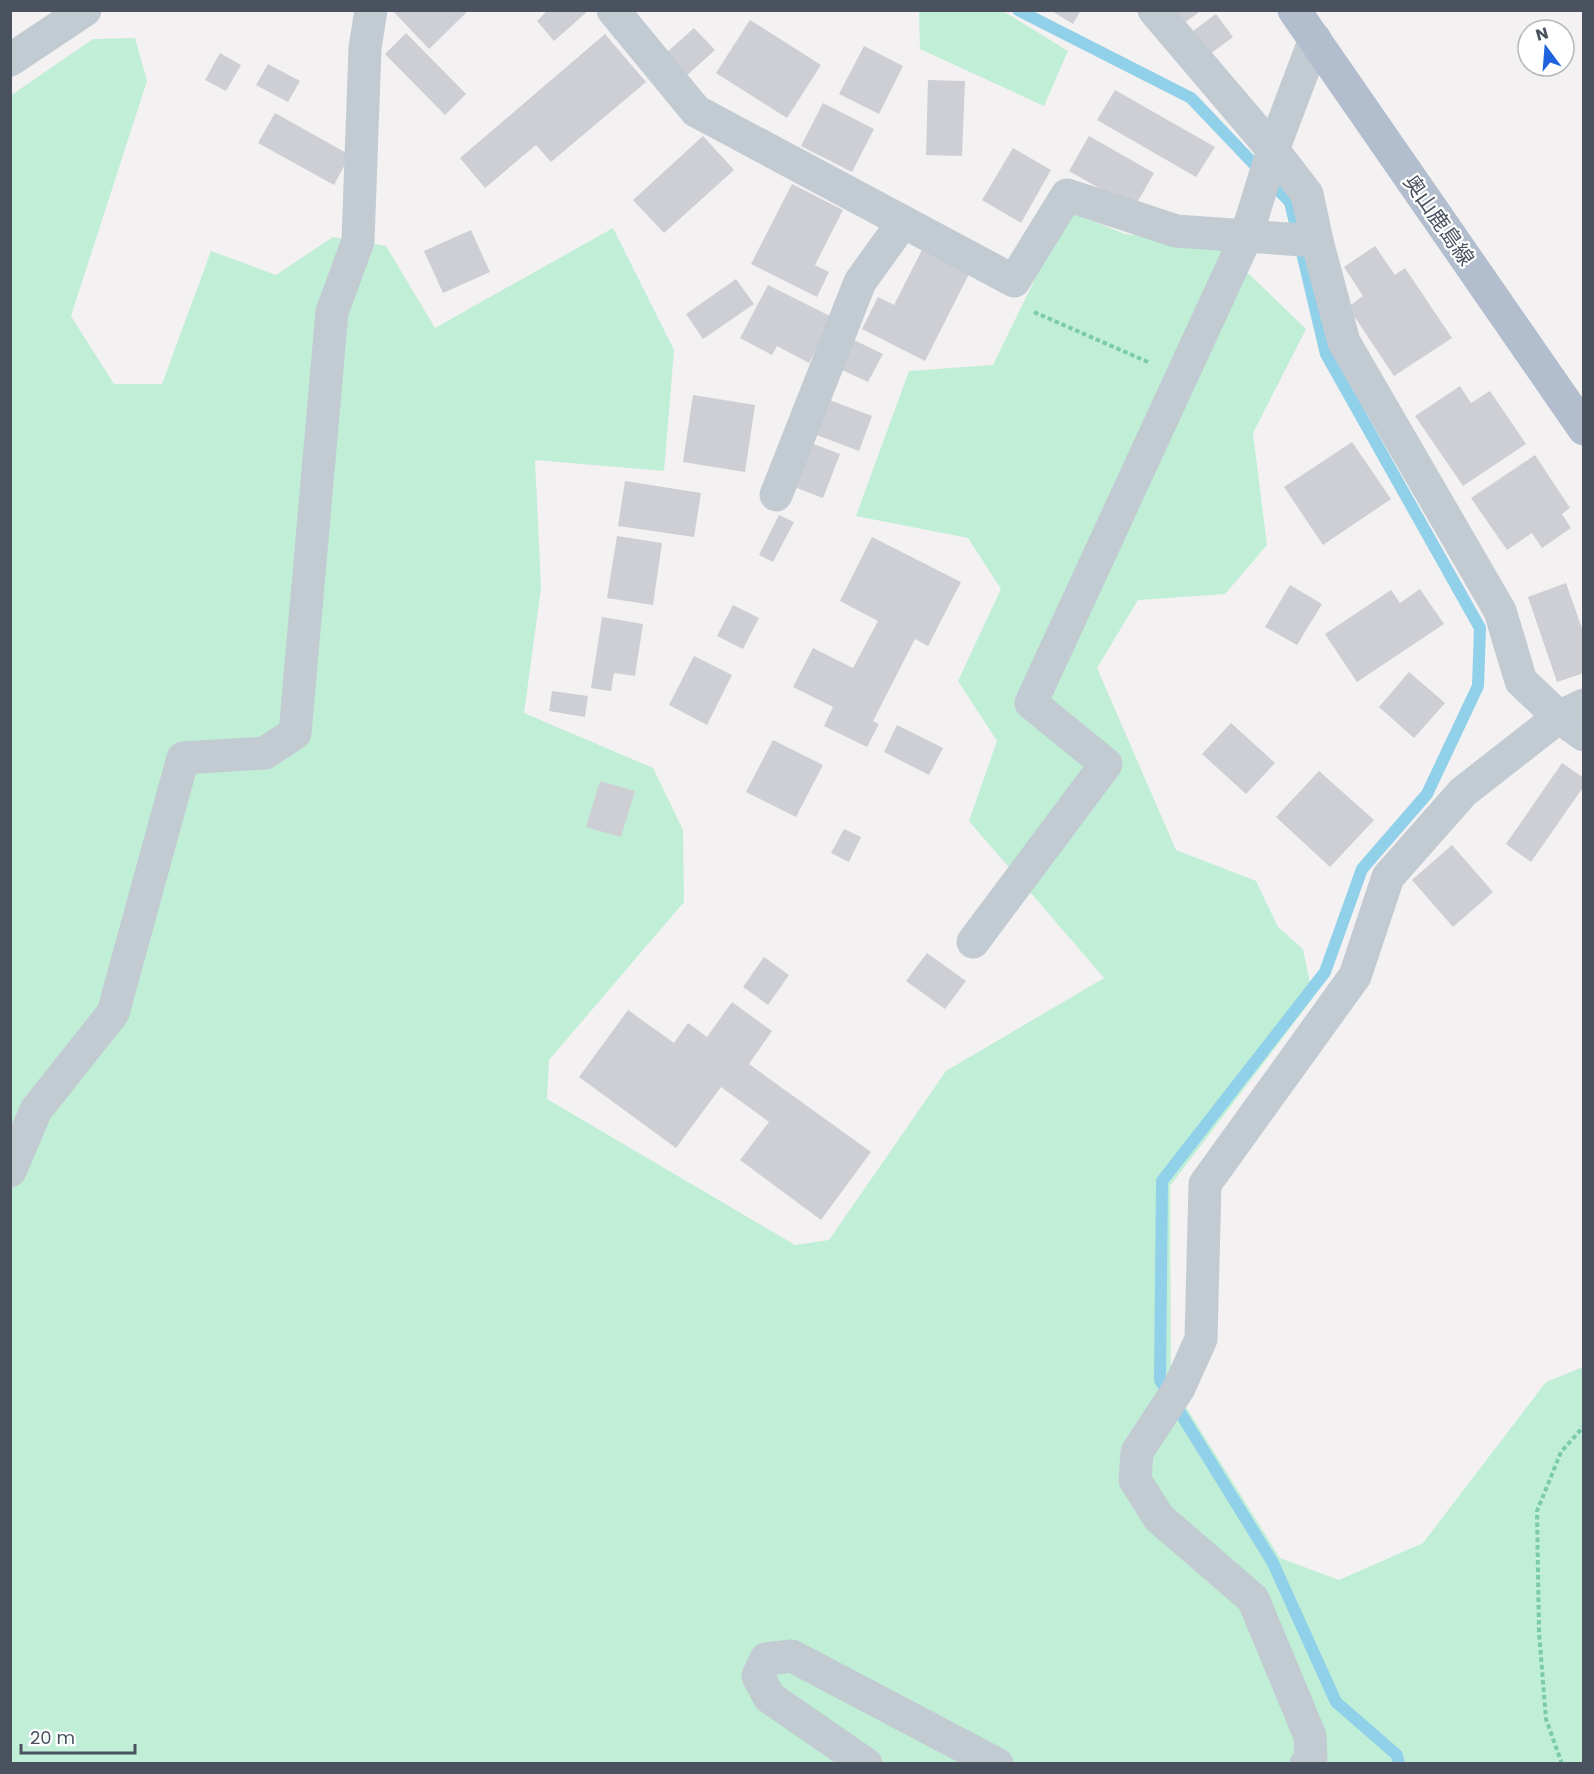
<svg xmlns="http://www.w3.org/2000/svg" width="1594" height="1774" viewBox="0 0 1594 1774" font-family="Poppins,'Noto Sans JP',sans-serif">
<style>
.green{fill:#c1eed6}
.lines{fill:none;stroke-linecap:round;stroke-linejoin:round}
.stream{stroke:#90d0e9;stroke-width:12}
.building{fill:#cecfd5}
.path{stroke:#7acbaa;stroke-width:4;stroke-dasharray:4.5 3;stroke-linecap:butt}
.minor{stroke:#c2cad2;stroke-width:33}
.major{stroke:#b2bece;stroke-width:33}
.labels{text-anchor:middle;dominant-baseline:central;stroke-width:4.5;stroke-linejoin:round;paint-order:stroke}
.street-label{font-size:21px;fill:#49525e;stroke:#fff}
</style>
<rect width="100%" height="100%" fill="#f3f1f1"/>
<!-- green -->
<g class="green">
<path d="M919 11H1003L1068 51 1044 106 920 49Z"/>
<path d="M135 38 147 81 71 316 114 384H162L211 251 276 275 333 237 386 246 435 328 613 228 674 350 664 471 535 460 541 588 524 713 653 768 683 830 684 902 549 1060 547 1099 795 1245 829 1240 946 1071 1104 978 969 821 997 741 958 681 1001 589 968 538 856 516 909 371 993 365 1068 211 1125 234 1217 243 1306 329 1253 433 1267 545 1225 594 1138 600 1097 668 1176 850 1256 881 1278 927 1303 949 1313 998 1170 1186 1171 1383 1280 1558 1339 1580 1423 1543 1546 1382 1583 1367V1763H11L10 96 93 39Z"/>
</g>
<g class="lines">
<!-- stream -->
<path class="stream" d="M1018 10 1191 98 1290 202 1326 354 1480 628 1478 686 1427 794 1362 869 1325 972 1162 1181 1160 1380 1273 1563 1336 1702 1397 1755 1399 1764"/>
</g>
<!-- building -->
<g class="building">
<path d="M392 10H469L429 49Z"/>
<path d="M548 10H589L554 41 537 21Z"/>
<path d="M1050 10H1081L1073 24Z"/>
<path d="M1168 10H1202L1180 26Z"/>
<path d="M1216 14 1233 37 1206 57 1189 34Z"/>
<path d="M750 20 821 65 787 118 716 73Z"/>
<path d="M694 28 715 50 685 77 665 54Z"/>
<path d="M406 33 466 94 445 115 385 54Z"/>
<path d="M605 34 646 82 551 162 536 145 485 188 460 158Z"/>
<path d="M864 46 903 66 879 114 839 94Z"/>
<path d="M220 53 241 65 226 91 205 80Z"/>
<path d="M268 64 300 81 288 102 256 85Z"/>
<path d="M928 80 965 81 962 156 926 155Z"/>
<path d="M1115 90 1215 147 1196 177 1097 120Z"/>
<path d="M823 103 874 129 852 172 801 146Z"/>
<path d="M275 113 350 155 334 185 258 143Z"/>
<path d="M703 136 734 170 664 233 633 200Z"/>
<path d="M1089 136 1154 173 1134 208 1069 171Z"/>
<path d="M1013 148 1051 170 1021 223 982 200Z"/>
<path d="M792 184 843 210 815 265 829 272 817 297 751 264Z"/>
<path d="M471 230 490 272 443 293 424 251Z"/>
<path d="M1375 246 1395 275 1405 268 1452 338 1394 376 1348 307 1363 296 1344 267Z"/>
<path d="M923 248 970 272 925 361 862 329 878 297 894 305Z"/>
<path d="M736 279 754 304 703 339 686 314Z"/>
<path d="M768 285 832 317 809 363 777 346 772 355 740 338Z"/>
<path d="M854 340 883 354 868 382 840 369Z"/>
<path d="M1460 386 1471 403 1490 391 1526 444 1463 486 1415 416Z"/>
<path d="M693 395 755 405 745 472 683 462Z"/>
<path d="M827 399 872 416 859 451 814 434Z"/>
<path d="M1352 442 1391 499 1323 545 1284 487Z"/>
<path d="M811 443 840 454 823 498 794 487Z"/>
<path d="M1535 455 1570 508 1562 514 1571 528 1542 548 1532 533 1507 550 1471 498Z"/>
<path d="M625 481 701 493 694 537 618 526Z"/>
<path d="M779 515 794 522 773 562 759 555Z"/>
<path d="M617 536 662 543 653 605 607 598Z"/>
<path d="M872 537 961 582 928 646 915 639 873 721 879 724 867 747 824 726 833 707 793 687 813 648 853 668 878 621 840 601Z"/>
<path d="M1566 583 1584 634V673L1557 682 1528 597Z"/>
<path d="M1290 585 1322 604 1297 645 1265 627Z"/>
<path d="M1420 589 1444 624 1357 682 1325 634 1391 590 1400 603Z"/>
<path d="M733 605 759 618 743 649 717 636Z"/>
<path d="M602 617 643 624 635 676 614 673 611 691 591 688Z"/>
<path d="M694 656 732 675 707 725 669 705Z"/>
<path d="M1409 672 1445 703 1414 738 1379 707Z"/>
<path d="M552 691 588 696 585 717 549 711Z"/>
<path d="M1231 723 1275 763 1246 794 1202 754Z"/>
<path d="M897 725 943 748 929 775 884 752Z"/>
<path d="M773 740 823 765 796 817 746 792Z"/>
<path d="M1562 763 1584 778V786L1531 862 1506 844Z"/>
<path d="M1319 771 1374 820 1330 867 1276 817Z"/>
<path d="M600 781 635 791 621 837 586 827Z"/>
<path d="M844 829 861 837 849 862 831 853Z"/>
<path d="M1452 845 1493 892 1453 927 1412 880Z"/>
<path d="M927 953 966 981 945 1009 906 981Z"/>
<path d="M764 957 789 975 768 1005 743 987Z"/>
<path d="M732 1002 772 1031 749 1064 871 1152 821 1220 740 1160 769 1122 721 1087 676 1148 579 1077 628 1010 674 1043 688 1023 707 1037Z"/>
</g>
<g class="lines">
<!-- path -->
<g class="path">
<path d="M1034 312 1148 362"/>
<path d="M1562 1764 1546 1719 1539 1632 1537 1511 1561 1452 1584 1426"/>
</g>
<!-- minor -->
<g class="minor">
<path d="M613 10 696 111 1014 281 1067 195 1176 231 1317 241"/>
<path d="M1154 10 1273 150 1307 194 1317 241 1344 342 1500 611 1521 681 1559 717 1584 735"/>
<path d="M10 60 85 10"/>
<path d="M776 495 860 282 903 222"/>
<path d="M973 942 1106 764 1031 703 1246 237 1273 150 1315 39"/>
<path d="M10 1171 36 1110 113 1013 183 758 265 753 295 733 332 312 358 241 365 48 371 10"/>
<path d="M866 1764 769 1697 758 1676 766 1659 792 1656 997 1764"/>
<path d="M1306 1764 1311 1758 1310 1736 1253 1599 1159 1518 1135 1480 1137 1452 1179 1388 1201 1339 1205 1184 1355 976 1388 877 1463 792 1559 717 1584 705"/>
</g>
<!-- major -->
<path class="major" d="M1294 10 1584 429"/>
</g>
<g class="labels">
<!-- street labels -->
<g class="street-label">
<text transform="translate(1439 220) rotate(55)">奥山鹿島線</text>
</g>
</g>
<!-- border -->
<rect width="1594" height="1774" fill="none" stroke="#49525e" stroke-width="24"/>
<!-- north arrow -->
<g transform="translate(1546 48) rotate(344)"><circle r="28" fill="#ffffff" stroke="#b6babf" stroke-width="1.5"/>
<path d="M0-4.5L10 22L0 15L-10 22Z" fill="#2063de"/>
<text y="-9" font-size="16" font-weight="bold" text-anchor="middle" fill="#49525e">N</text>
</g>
<!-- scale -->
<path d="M21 1744v9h114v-9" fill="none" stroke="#49525e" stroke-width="3"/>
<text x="30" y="1744" font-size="18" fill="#49525e" stroke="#ffffff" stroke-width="4.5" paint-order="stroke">20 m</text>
</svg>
